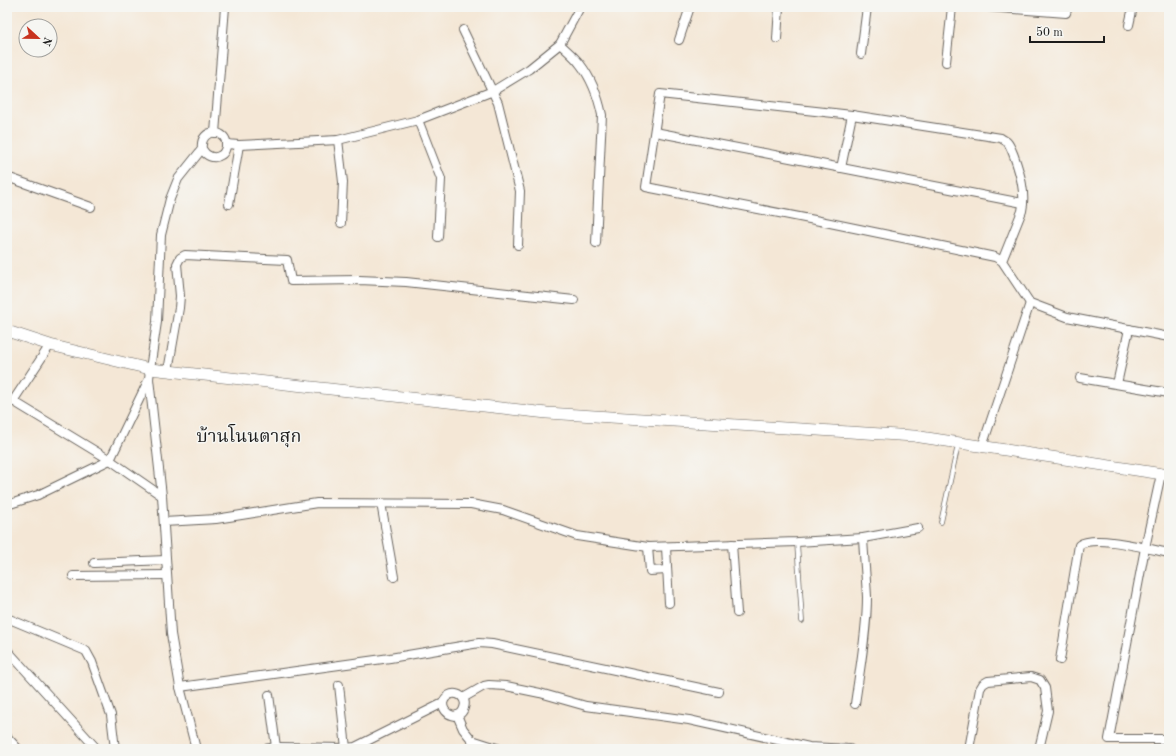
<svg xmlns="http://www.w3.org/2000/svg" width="1176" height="756" viewBox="0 0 1176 756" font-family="'Old Standard TT','Noto Serif Thai',serif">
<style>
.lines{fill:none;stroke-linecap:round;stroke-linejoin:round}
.lane-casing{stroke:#68635d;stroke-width:5.5}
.street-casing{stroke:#68635d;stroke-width:10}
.secondary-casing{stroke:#68635d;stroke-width:12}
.lane{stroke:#fff;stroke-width:4}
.street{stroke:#fff;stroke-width:8}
.secondary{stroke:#fff;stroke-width:11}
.labels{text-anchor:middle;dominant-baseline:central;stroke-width:3;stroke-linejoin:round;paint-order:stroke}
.quarter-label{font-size:18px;fill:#1c1c1c;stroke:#f6f6f2}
</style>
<rect width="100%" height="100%" fill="#f6f6f2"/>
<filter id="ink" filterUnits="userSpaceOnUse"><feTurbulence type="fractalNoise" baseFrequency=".025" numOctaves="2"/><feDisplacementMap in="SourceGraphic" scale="8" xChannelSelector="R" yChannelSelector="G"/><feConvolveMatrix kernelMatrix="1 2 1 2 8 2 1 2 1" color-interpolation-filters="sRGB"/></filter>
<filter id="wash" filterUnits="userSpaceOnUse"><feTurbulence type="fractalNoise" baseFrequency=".012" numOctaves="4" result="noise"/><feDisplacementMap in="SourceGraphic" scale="16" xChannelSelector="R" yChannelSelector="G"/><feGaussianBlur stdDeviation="0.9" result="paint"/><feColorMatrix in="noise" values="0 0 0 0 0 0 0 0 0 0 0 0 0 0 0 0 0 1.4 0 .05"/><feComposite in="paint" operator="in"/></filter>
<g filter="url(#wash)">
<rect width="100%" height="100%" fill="#f4e7d6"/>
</g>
<g filter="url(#ink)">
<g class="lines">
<!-- lane casing -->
<g class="lane-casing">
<g id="lane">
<path d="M7 411 13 401"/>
<path d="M941 522 958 445"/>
<path d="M797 542 802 621"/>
</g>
</g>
<!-- street casing -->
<g class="street-casing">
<g id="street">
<path d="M988 7 1066 13 1068 7"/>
<path d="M1129 25 1133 7"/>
<path d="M463 30 498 103 520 191 518 245"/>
<path d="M777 39 779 7"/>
<path d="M679 40 690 7"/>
<path d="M560 44C566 50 574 56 580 64 591 78 598 96 602 115L596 243"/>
<path d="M861 54 867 7"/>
<path d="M946 62 952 7"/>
<path d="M418 120 441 179 438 237"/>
<path d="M655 132 1023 203"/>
<path d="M215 133 225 7"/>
<path d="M338 140 343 182 341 223"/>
<path d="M226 144 239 145 338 140 418 120 493 91 529 69 560 44 580 7"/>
<path d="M841 168 852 115"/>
<path d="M7 177 91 207"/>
<path d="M229 204 239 145"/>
<path d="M1002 261 1022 211C1026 193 1020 173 1014 156 1012 151 1010 145 1007 142 1006 141 1002 139 1001 138L852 115 660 94 646 187 830 223 995 257 1002 261 1030 303 1067 317 1169 337"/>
<path d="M50 345 13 401 110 460"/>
<path d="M168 371 179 308 180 296 177 264 180 258 185 255 287 260 291 281 359 280 406 282 574 300"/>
<path d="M1080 378 1169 393"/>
<path d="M149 379 110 460 162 496"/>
<path d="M1117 384 1129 329"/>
<path d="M982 447 1030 303"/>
<path d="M1161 474 1145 548 1109 739H1169"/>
<path d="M381 503 394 577"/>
<path d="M7 505 38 495 110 460"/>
<path d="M164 522 216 519 317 503 471 504 503 510 577 536 648 547 797 542 863 538 918 528"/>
<path d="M732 544 737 613"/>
<path d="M648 547 650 571 667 570"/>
<path d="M666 547 669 603"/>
<path d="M94 563 166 560"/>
<path d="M73 576 167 575"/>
<path d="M7 618 86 651 92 662 111 715 115 749"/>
<path d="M7 650 97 749"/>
<path d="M1060 660 1079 545C1095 534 1149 549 1169 553"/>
<path d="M339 685 346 748"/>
<path d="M180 687 390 658 479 643 492 644 719 692"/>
<path d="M269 695 276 747"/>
<path d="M463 698 484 686 489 685 506 686 540 693 586 706 689 720 809 747 850 749"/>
<path d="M855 704C860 668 867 632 867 597 866 577 864 558 863 538"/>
<path d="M457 715 463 729 472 740 500 749"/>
<path d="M7 737 18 749"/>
<path d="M196 749 180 687 171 634 162 496 149 379 150 369 157 322 161 235 170 199 178 179 202 149C199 126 230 129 226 147 225 151 223 154 221 155 214 160 206 156 202 149"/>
<path d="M265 749 276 747 346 748 355 747 443 703C448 687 469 694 464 708 460 721 443 716 443 703"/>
<path d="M969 749 980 689 983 684 988 681 1031 677 1040 680 1045 688 1048 711 1039 749"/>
</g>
</g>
<!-- secondary casing -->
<g class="secondary-casing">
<path id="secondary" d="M7 331 50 345 150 369 168 371 547 413 914 436 1169 475"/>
</g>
<!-- lane -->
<use href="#lane" class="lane"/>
<!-- street -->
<use href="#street" class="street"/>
<!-- secondary -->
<use href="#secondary" class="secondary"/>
</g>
</g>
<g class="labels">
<!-- quarter labels -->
<g class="quarter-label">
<text x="249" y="437">บ้านโนนตาสุก</text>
</g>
</g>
<!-- margin -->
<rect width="1176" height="756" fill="none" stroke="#f6f6f2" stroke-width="24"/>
<!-- north arrow -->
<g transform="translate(38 38) rotate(112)"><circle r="19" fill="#f6f6f2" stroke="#9f9f9c"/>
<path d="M0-3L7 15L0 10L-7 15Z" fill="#c8321e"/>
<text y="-6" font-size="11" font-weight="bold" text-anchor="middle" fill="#1c1c1c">N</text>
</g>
<!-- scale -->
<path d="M1030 36v6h74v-6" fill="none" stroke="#1c1c1c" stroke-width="2"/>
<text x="1036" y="36" font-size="12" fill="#1c1c1c" stroke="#f6f6f2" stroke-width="3" paint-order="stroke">50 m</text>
</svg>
